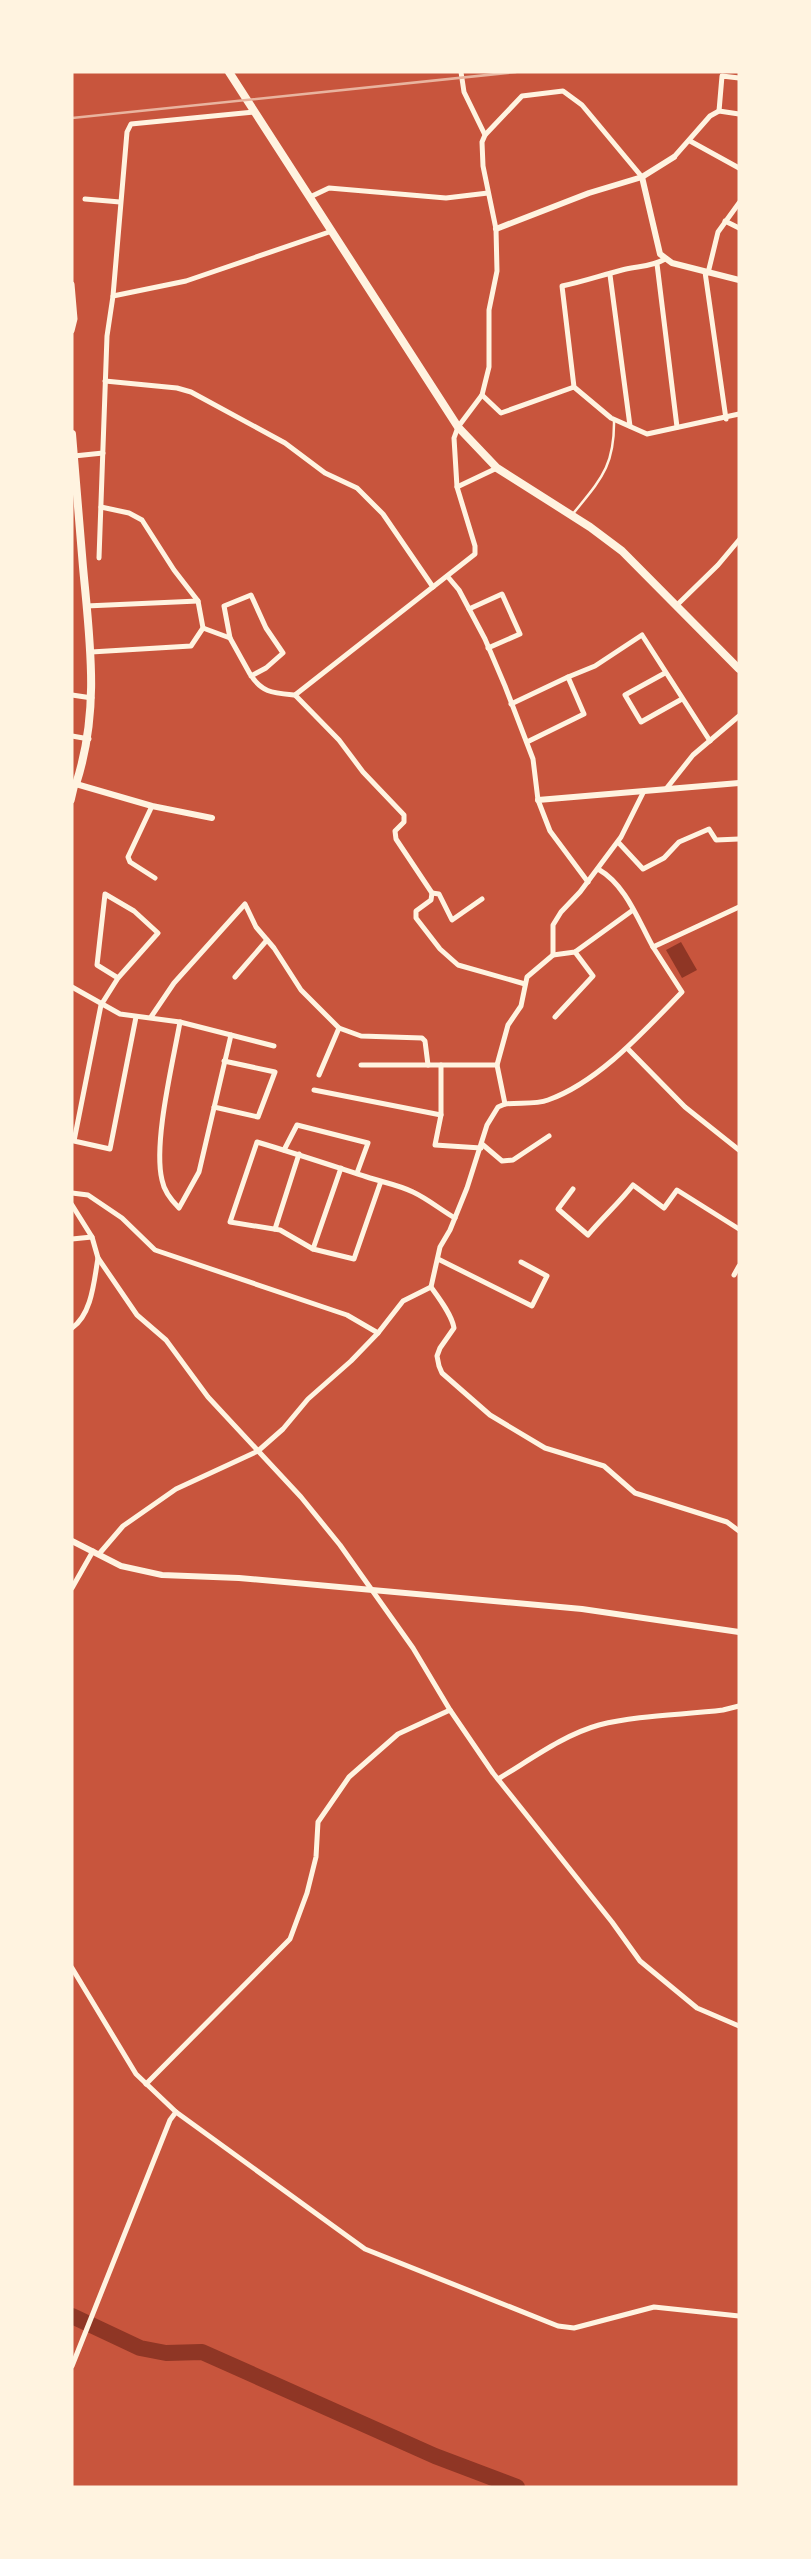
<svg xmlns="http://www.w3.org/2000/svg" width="811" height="2559" viewBox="0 0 811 2559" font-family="Quicksand,sans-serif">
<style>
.water{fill:#8f3625}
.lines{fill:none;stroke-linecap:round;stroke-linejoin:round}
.river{stroke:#8f3625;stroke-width:16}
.service{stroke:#fff3e0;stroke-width:2.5}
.minor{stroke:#fff3e0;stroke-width:5}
.tertiary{stroke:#fff3e0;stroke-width:6}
.primary{stroke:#fff3e0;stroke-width:8}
.rail{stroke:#e9b49f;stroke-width:2.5}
</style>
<rect width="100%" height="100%" fill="#c8553d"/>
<!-- water -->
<path class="water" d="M681 942 697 970 682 978 666 950Z"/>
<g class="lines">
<!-- river -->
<path class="river" d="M72 2316 140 2348 166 2353 202 2352 435 2456 517 2487"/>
<!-- service -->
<path class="service" d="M572 515C600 480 615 467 614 419"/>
<!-- minor -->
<g class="minor">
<path d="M719 111 722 76 739 78"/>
<path d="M485 135 522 96 563 91 582 105 642 177"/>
<path d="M690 141 739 168"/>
<path d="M674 157 710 116 719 111 739 114"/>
<path d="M310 197 329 188 446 198 488 193"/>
<path d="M85 199 120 202"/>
<path d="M725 221 739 228"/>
<path d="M665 259C652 267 637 266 622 270 602 275 582 282 562 286L574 387 611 418 647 434 739 414"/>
<path d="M657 264 677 427"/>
<path d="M705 272 726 419"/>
<path d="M708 273 718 232 739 203"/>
<path d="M610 275 630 426"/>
<path d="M72 284 75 319 72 331"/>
<path d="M113 296 127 132 131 124 254 112"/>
<path d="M105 381 177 388 191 392 285 443 325 473 357 488 383 514 433 587"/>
<path d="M482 395 501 413 574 387"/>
<path d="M74 456 103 453"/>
<path d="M457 487 454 438 458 427 482 395 489 367V310L497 271 496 229 483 166 482 142 485 135 464 92 461 72"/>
<path d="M99 558 107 336 113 296 186 281 332 231"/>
<path d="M448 577 459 590 485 639 505 686 533 759 538 800 550 831 588 882"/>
<path d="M677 605 718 565 739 540"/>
<path d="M86 606 198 601"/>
<path d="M469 609 502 594 520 634 488 648"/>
<path d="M203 628 230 638"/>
<path d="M91 652 191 646 203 628 198 601 174 570 142 520 129 513 101 507"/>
<path d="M665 673 625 695 641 722 682 699"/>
<path d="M251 676 266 668 283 653 266 628 251 595 224 606 230 638 250 674C262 693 273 693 295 695L339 740 363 772 404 815V822L395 831 396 839 432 893 431 900 416 911V918L440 949 458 965 525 984"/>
<path d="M568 677 595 666 642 635 710 741"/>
<path d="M72 695 92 698"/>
<path d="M295 695 475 554V546L457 487 497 468"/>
<path d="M511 704 568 677 584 714 527 742"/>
<path d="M72 736 89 739"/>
<path d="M72 782 76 784 72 801"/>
<path d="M666 789 693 755 739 716"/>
<path d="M644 791 621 837 580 892 561 912 553 925V955L527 977 521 1006 508 1025 497 1065 505 1104C518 1102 535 1105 548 1100 599 1082 645 1030 682 992L653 947 739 907"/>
<path d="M152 806 128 857 130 862 155 878"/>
<path d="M618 842 643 869 664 858 679 842 709 829 716 840 739 839"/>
<path d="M598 869C626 885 638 920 653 947"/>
<path d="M432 893 439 894 452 920 482 899"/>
<path d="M553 955 575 952 633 910"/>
<path d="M235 977 267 940"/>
<path d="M118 978 97 965 105 894 134 911 158 933 118 978 101 1005 74 1141 110 1149 136 1017"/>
<path d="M72 987 120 1014 180 1022 274 1046"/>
<path d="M151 1017 174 983 245 904 256 927 274 948 301 990 339 1028 319 1075"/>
<path d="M555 1017 593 976 575 952"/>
<path d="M180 1022C173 1062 153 1143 162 1180 164 1191 171 1200 179 1208L199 1172 231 1035"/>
<path d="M339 1028 361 1036 422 1038 425 1041 428 1065"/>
<path d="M628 1049 685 1107 739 1150"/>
<path d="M361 1065H441"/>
<path d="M314 1090 441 1115"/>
<path d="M505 1104 498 1107 487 1125 467 1188 450 1230 440 1247 431 1287C439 1298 452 1315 454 1328L440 1348 437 1356 439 1366 442 1373 490 1415 545 1448 604 1466 635 1493 727 1522 739 1531"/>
<path d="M214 1107 258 1117 275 1072 224 1061"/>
<path d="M482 1144 502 1161 513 1160 549 1136"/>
<path d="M481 1148 435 1145 441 1115V1065H497"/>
<path d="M284 1150 297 1125 368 1143 357 1173"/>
<path d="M381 1181 354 1259 313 1249 280 1230 230 1222 257 1142C294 1153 330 1165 367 1177 382 1182 399 1185 413 1192 428 1199 441 1210 455 1218"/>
<path d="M573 1189 558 1209 588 1235C603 1217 619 1203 633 1185L664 1208 677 1190 739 1229"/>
<path d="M72 1193 88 1195 122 1218 155 1250 347 1315 378 1333"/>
<path d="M72 1205 92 1237 98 1258 137 1315 166 1340 208 1397 301 1497 340 1545 413 1648 450 1710 493 1773 612 1922 640 1961 697 2008 739 2026"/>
<path d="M275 1229 299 1154"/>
<path d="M72 1239 92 1237"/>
<path d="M313 1249 341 1168"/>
<path d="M438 1259 532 1306 547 1276 521 1262"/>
<path d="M734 1275 739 1266"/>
<path d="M72 1328C92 1314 94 1281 98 1258"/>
<path d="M99 1554 123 1526 176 1489 258 1451 283 1429 308 1399 351 1361 378 1333 403 1301 431 1287"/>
<path d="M72 1588 93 1551"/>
<path d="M498 1779C530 1760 563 1735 599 1725 639 1715 683 1715 723 1710L739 1706"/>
<path d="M72 1968 136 2074 176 2112 365 2249 558 2326 574 2328 654 2307 739 2316"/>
<path d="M146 2084 290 1939 307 1893 316 1857 318 1822 349 1777 398 1734 450 1710"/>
<path d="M72 2366 170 2120 176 2112"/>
</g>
<!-- tertiary -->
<g class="tertiary">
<path d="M642 177 660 254 672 263 739 280"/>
<path d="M496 229 589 193 642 177 674 157"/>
<path d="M76 784 152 806 212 818"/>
<path d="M538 800 739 783"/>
<path d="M72 1541 121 1566 162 1575 239 1578 582 1609 739 1632"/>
</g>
<!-- primary -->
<g class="primary">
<path d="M229 72 458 427 497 468 590 527 622 551 739 669"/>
<path d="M72 434C76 478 79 523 83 567 90 643 100 710 76 784"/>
</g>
<!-- rail -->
<path class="rail" d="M72 118 516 72"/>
</g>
<!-- border -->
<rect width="811" height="2559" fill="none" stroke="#fff3e0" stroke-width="147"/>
</svg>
